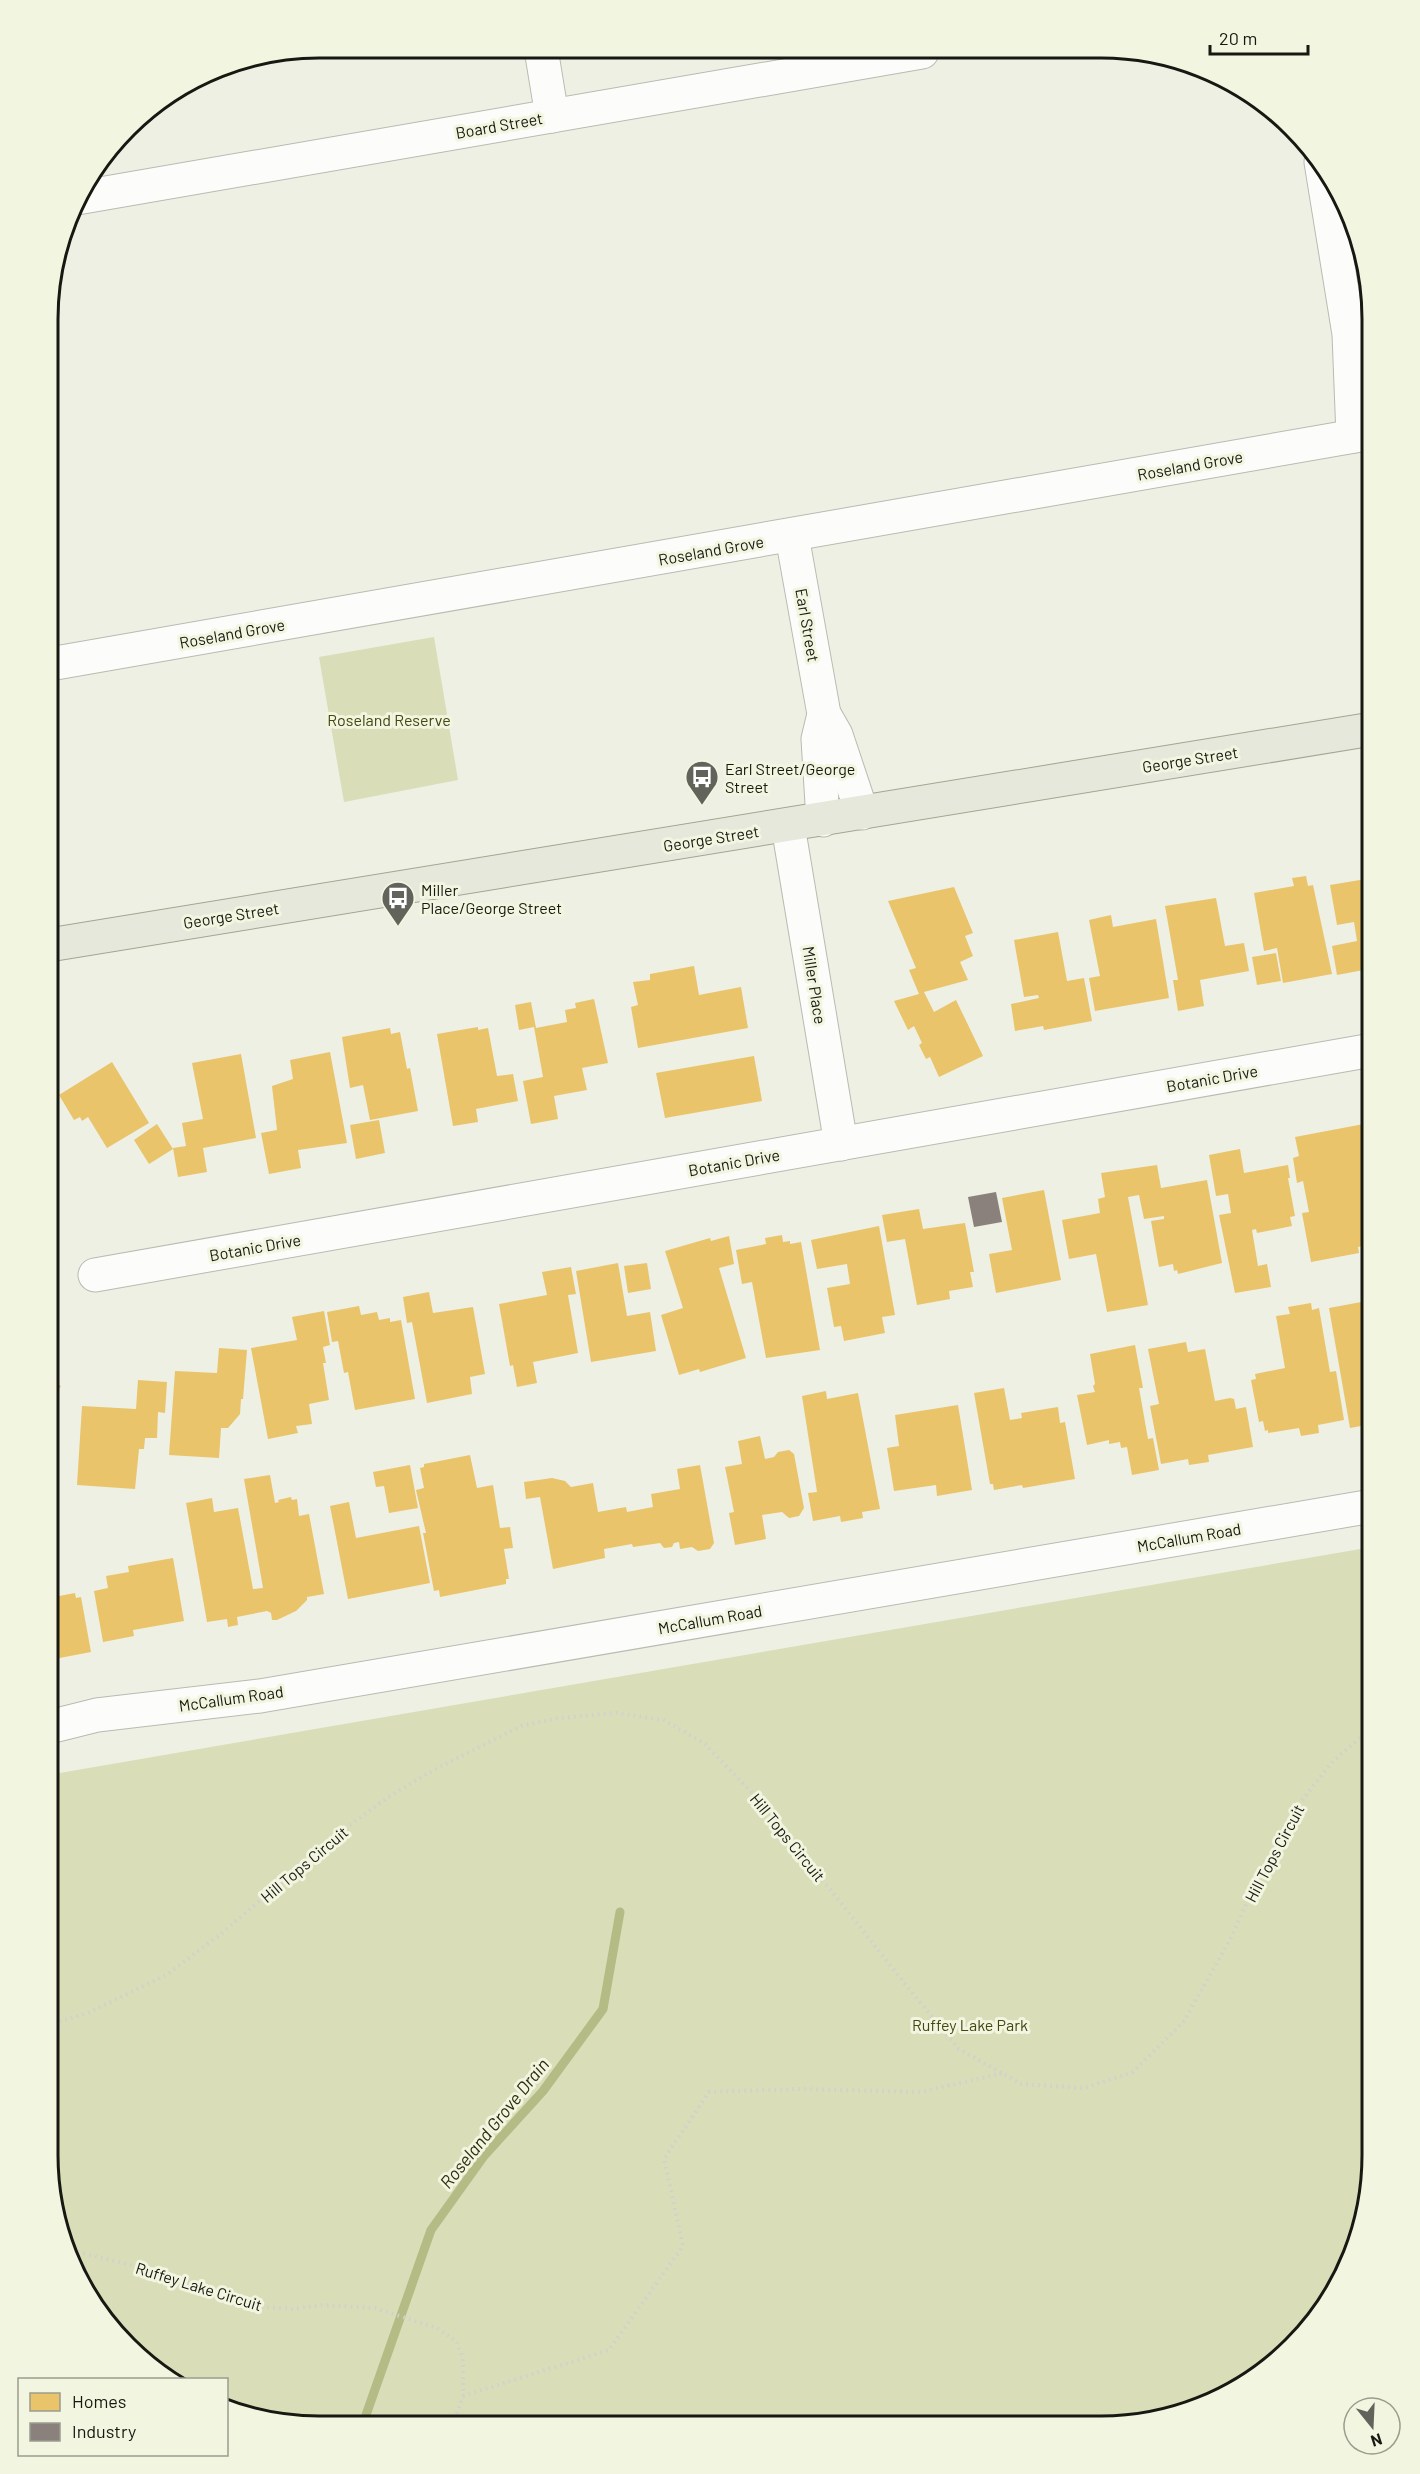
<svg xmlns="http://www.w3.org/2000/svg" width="1420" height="2474" viewBox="0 0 1420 2474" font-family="Barlow,sans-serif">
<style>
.green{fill:#d9ddb8}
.homes{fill:#e9c46a}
.industry{fill:#8a817c}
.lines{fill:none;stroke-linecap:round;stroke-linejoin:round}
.stream{stroke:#b5bb84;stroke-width:9}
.minor-casing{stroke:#b9bab1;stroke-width:35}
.major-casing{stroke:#a3a590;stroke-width:35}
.path{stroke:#d1d1ce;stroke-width:4;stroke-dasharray:1.5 4.5;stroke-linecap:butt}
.minor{stroke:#fcfdfb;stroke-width:33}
.major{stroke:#e6e8dc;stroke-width:33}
.labels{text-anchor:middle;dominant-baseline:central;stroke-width:6;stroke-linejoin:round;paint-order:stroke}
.street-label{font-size:16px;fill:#171811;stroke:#f2f5df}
.park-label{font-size:16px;fill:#444810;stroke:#f2f5df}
.poi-label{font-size:16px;fill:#171811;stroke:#f2f5df;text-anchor:start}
.water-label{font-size:18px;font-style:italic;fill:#2b2e0d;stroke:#f2f5df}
.rim{fill:none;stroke:#171811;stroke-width:3}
</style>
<rect width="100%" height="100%" fill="#eef0e4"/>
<!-- green -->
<g class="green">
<path d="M434 637 458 780 344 802 319 657Z"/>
<path d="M1372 1547 1371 2173 1351 2258 1316 2320 1252 2380 1188 2411 1101 2426 283 2424 227 2406 226 2380 171 2379 141 2359 94 2306 63 2242 48 2155V1775Z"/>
</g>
<!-- homes -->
<g class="homes">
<path d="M1306 876 1308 886 1313 885 1332 974 1283 983 1277 948 1264 951 1254 893 1294 886 1292 878Z"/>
<path d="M1372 878V972H1369V969L1337 975 1332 946 1357 941 1354 922 1337 925 1330 885Z"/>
<path d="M954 887 973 933 965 936 973 956 960 962 968 980 924 992 934 1012 956 1000 983 1056 939 1077 930 1057 926 1059 919 1045 922 1043 914 1026 908 1030 894 1001 919 994 909 970 916 968 888 901Z"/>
<path d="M1216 898 1225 946 1244 943 1249 971 1200 980 1204 1006 1178 1011 1173 980H1178L1165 906Z"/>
<path d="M1111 915 1113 927 1156 919 1169 998 1095 1011 1089 978 1100 976 1089 920Z"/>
<path d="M1058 932 1067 981 1084 978 1092 1021 1044 1030 1043 1026 1015 1031 1011 1004 1039 998 1038 995 1024 997 1014 940Z"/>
<path d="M1276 953 1281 981 1257 985 1252 957Z"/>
<path d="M694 966 699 995 741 987 748 1028 638 1048 631 1007 638 1005 633 982 650 980V974Z"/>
<path d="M594 999 608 1063 582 1068 587 1090 554 1096 558 1119 531 1124 523 1081 543 1077 534 1027 519 1030 515 1005 531 1002 536 1028 567 1022 565 1010 576 1008 575 1003Z"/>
<path d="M478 1027V1030L488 1028 497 1076 513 1074 518 1101 476 1109 478 1122 453 1126 437 1034Z"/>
<path d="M390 1028 391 1034 400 1032 407 1069 410 1068 418 1111 370 1120 363 1085 350 1088 342 1037Z"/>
<path d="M330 1052 347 1143 298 1150 301 1168 269 1174 261 1133 277 1130 272 1086 293 1079 290 1060Z"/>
<path d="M241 1054 256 1138 203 1148 207 1172 178 1177 173 1148 186 1146 182 1123 203 1119 192 1063Z"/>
<path d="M754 1056 762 1101 665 1118 656 1073Z"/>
<path d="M112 1062 149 1123 107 1148 88 1117 82 1121 80 1117 74 1120 59 1095Z"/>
<path d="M379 1120 385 1153 356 1159 350 1125Z"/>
<path d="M1369 1123 1372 1138V1151L1368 1152 1372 1174V1244L1358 1247 1359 1253 1311 1262 1302 1213 1309 1212 1303 1181 1297 1183 1293 1158 1299 1156 1295 1137Z"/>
<path d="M157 1124 173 1149 149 1164 134 1140Z"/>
<path d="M1240 1149 1244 1173 1288 1165 1290 1178H1288L1295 1216 1290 1217 1292 1226 1257 1233 1256 1229 1252 1230 1258 1266 1267 1264 1271 1287 1235 1293 1219 1215 1231 1213 1228 1194 1216 1196 1209 1155Z"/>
<path d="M1157 1165 1161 1188 1207 1180 1222 1263 1178 1274 1177 1270 1174 1271 1173 1264 1159 1267 1151 1221 1164 1219V1216L1144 1219 1139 1195 1128 1197 1148 1305 1107 1312 1096 1254 1069 1259 1062 1220 1100 1213 1098 1199 1105 1197 1101 1173Z"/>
<path d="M1044 1190 1061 1280 996 1293 989 1254 1012 1250 1002 1198Z"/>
<path d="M919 1209 923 1229 965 1223 974 1272H970L973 1287 949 1291 950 1299 917 1305 905 1239 887 1242 882 1215Z"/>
<path d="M879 1226 895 1315 882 1317 885 1333 844 1341 841 1326 834 1327 827 1288 850 1284 847 1264 817 1269 811 1240Z"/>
<path d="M782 1235 783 1242 790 1241V1244L801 1242 820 1350 766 1358 752 1282 742 1284 736 1250 766 1244 765 1238Z"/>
<path d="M729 1236 734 1264 719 1268 746 1358 700 1372 699 1369 679 1375 661 1315 683 1308 665 1251 710 1238 711 1241Z"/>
<path d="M618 1263 627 1316 650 1312 656 1351 591 1362 576 1271Z"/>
<path d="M647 1263 651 1289 628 1293 624 1266Z"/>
<path d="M571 1267 576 1294 568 1295 578 1353 533 1362 537 1383 517 1387 513 1365 510 1366 499 1304 547 1295 542 1272Z"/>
<path d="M429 1292 433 1313 473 1307 485 1374 470 1377 472 1394 427 1403 412 1322 407 1323 403 1297Z"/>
<path d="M1372 1300V1424L1350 1428 1329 1308Z"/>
<path d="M1311 1303 1312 1310 1319 1308 1330 1372 1336 1371 1344 1420 1318 1425 1319 1433 1301 1436 1299 1428 1268 1433V1430L1265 1431 1263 1421 1259 1422 1251 1380 1256 1379 1255 1374 1285 1368 1276 1316 1290 1314 1288 1307Z"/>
<path d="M359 1306 361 1315 377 1312 379 1320 390 1318V1322L401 1320 415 1399 355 1410 348 1372 344 1373 338 1341 332 1342 327 1312Z"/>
<path d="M324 1311 330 1345 323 1347 326 1363H323L329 1400 309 1404 312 1424 296 1426 298 1433 268 1439 251 1348 297 1340 292 1317Z"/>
<path d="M1186 1342 1188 1352 1205 1349 1215 1401 1230 1398 1234 1399 1236 1409 1246 1407 1253 1447 1208 1455 1209 1462 1189 1465 1188 1459 1161 1464 1150 1406 1159 1404 1148 1349Z"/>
<path d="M1135 1345 1143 1388H1139L1148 1439 1153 1438 1159 1470 1132 1475 1127 1447 1121 1448 1120 1442 1109 1444V1440L1087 1445 1077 1395 1095 1392 1093 1386 1095 1384 1090 1354Z"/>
<path d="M219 1348 247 1350 243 1399H241L240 1414 228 1428H221L219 1458 169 1455 175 1371 217 1373Z"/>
<path d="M49 1378 61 1386 49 1402Z"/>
<path d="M138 1380 167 1382 165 1413 158 1412 157 1438H145L144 1449H139L135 1489 77 1485 82 1406 136 1409Z"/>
<path d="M1004 1388 1010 1420 1022 1418 1021 1413 1058 1407 1060 1423 1065 1422 1075 1479 1023 1488 1022 1485 994 1490 993 1484H990L974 1393Z"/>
<path d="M826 1391 827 1399 858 1393 880 1509 862 1512 863 1518 841 1522 840 1516 813 1521 808 1493 817 1492 802 1396Z"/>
<path d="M958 1405 972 1490 937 1496 936 1485 894 1491 887 1448 899 1446 895 1415Z"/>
<path d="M760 1436 765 1459 774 1457 778 1452 789 1450 794 1454 804 1508 799 1516 789 1518 782 1512 762 1515 766 1539 735 1545 729 1513 734 1512 725 1467 742 1464 738 1441Z"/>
<path d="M470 1455 477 1488 493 1485 500 1528 510 1527 513 1548 504 1549 509 1579H506V1584L440 1597 439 1590 434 1591 423 1533H426L416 1490 424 1488 420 1468 424 1467V1464Z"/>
<path d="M410 1465 418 1508 389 1513 384 1486 376 1487 373 1472Z"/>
<path d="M700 1465 714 1543 710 1549 698 1551 692 1547 680 1549 679 1542 674 1543 672 1547 664 1548 660 1543 633 1547 632 1544 604 1549 605 1558 553 1569 540 1497 526 1499 524 1482 552 1478 565 1481 571 1487 593 1483 598 1512 626 1507 627 1512 653 1507 651 1494 680 1489 677 1469Z"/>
<path d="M270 1475 275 1503 279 1502 278 1500 291 1497 292 1500 297 1499 299 1516 309 1514 324 1594 307 1597V1600L296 1611 277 1620H272L271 1613 267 1611 237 1617 238 1625 228 1627 227 1619 207 1622 186 1503 212 1498 214 1512 238 1508 253 1589 263 1588 244 1479Z"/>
<path d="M349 1502 356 1538 419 1526 430 1583 348 1599 330 1506Z"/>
<path d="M173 1558 184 1621 133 1630 134 1636 103 1642 94 1591 108 1588 106 1576 129 1572 128 1566Z"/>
<path d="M75 1593 76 1598 81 1597 91 1652 49 1660V1598Z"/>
</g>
<!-- industry -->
<path class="industry" d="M996 1192 1002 1222 974 1227 968 1197Z"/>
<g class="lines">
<!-- stream -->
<path class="stream" d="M365 2424 366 2415 431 2230 484 2156 543 2091 603 2009 620 1912"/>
<!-- minor casing -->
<g class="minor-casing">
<g id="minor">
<path d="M541 49 552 116"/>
<path d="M1321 162 1349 334 1353 436"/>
<path d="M77 198 922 52"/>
<path d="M792 536 824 714 836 735 862 813"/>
<path d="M50 664 1372 433"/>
<path d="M823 820 818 739 824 714"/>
<path d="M788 826 841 1144"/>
<path d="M95 1275 1372 1050"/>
<path d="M49 1727 97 1715 260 1696 1372 1506"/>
</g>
</g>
<!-- major casing -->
<g class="major-casing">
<path id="major" d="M49 945 1372 729"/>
</g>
<!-- path -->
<g class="path">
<path d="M48 2025 88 2013 166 1975 222 1933 336 1835 387 1798 428 1773 521 1726 558 1718 617 1713 664 1720 705 1744 762 1803 905 1984 959 2049 1021 2084 1084 2088 1133 2072 1184 2021 1231 1938 1264 1864 1303 1799 1333 1761 1372 1728"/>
<path d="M66 2249 159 2272 253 2306 292 2309 322 2305 375 2308 437 2328 457 2342 463 2359V2396L453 2424"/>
<path d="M463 2396 609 2350 683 2246 664 2159 709 2092 800 2089 921 2092 1003 2073"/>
</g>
<!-- minor -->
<use href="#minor" class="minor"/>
<!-- major -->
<use href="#major" class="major"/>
</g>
<!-- icons -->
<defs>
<g id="bus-pin" transform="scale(1.725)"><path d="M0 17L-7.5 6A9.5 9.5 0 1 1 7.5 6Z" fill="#62645b" stroke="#f2f5df"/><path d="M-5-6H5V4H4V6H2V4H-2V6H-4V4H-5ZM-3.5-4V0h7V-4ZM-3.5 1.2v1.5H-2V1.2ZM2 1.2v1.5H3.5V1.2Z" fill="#fff"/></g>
</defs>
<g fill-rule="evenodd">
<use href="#bus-pin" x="702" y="777"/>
<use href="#bus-pin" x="398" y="898"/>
</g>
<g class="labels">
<!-- street labels -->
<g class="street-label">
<text transform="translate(499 125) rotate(-10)">Board Street</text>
<text transform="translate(1190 465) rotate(-10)">Roseland Grove</text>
<text transform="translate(711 550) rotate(-10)">Roseland Grove</text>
<text transform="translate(808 625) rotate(80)">Earl Street</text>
<text transform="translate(232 633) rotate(-10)">Roseland Grove</text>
<text transform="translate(1190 759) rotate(-9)">George Street</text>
<text transform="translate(711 838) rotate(-9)">George Street</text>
<text transform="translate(231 915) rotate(-9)">George Street</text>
<text transform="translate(815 985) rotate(81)">Miller Place</text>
<text transform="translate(1212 1078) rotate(-10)">Botanic Drive</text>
<text transform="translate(734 1162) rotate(-10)">Botanic Drive</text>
<text transform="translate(255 1247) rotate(-10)">Botanic Drive</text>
<text transform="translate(1189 1537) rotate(-10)">McCallum Road</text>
<text transform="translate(710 1619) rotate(-10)">McCallum Road</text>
<text transform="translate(231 1698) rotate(-8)">McCallum Road</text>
<text transform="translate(788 1837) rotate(51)">Hill Tops Circuit</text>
<text transform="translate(1274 1853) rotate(-62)">Hill Tops Circuit</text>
<text transform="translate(304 1864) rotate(-40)">Hill Tops Circuit</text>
<text transform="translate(199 2286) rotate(17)">Ruffey Lake Circuit</text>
</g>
<!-- park labels -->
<g class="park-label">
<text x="389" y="719">Roseland Reserve</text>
<text x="970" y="2024">Ruffey Lake Park</text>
</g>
<!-- poi labels -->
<g class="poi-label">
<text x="725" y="768">Earl Street/George<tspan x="725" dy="18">Street</tspan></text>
<text x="421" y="889">Miller<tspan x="421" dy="18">Place/George Street</tspan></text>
</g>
<!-- water labels -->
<g class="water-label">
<text transform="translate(494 2123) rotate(-51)">Roseland Grove Drain</text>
</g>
</g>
<!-- crop -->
<path d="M0 0H1420V2474H0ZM319 58H1101A261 261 0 0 1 1362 319V2155A261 261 0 0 1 1101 2416H319A261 261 0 0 1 58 2155V319A261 261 0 0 1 319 58Z" fill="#f2f5df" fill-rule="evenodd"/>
<path class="rim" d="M319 58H1101A261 261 0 0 1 1362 319V2155A261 261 0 0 1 1101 2416H319A261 261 0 0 1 58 2155V319A261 261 0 0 1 319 58Z"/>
<!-- legend -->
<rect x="18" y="2378" width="210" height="78" fill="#f2f5df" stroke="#9a9d8d" stroke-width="1.5"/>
<rect x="30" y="2393" width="30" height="18" fill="#e9c46a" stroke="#9a9d8d" stroke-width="1.5"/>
<text x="72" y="2408" font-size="18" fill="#171811">Homes</text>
<rect x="30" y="2423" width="30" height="18" fill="#8a817c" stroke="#9a9d8d" stroke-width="1.5"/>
<text x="72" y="2438" font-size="18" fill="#171811">Industry</text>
<!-- north arrow -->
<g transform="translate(1372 2426) rotate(162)"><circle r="28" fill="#f2f5df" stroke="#9a9d8d" stroke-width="1.5"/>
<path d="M0-4.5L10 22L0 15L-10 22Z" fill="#62645b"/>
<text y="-9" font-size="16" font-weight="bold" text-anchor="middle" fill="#171811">N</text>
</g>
<!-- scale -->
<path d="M1210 45v9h98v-9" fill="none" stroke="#171811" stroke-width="3"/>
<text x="1219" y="45" font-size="18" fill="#171811" stroke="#f2f5df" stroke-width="4.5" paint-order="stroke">20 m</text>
</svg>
